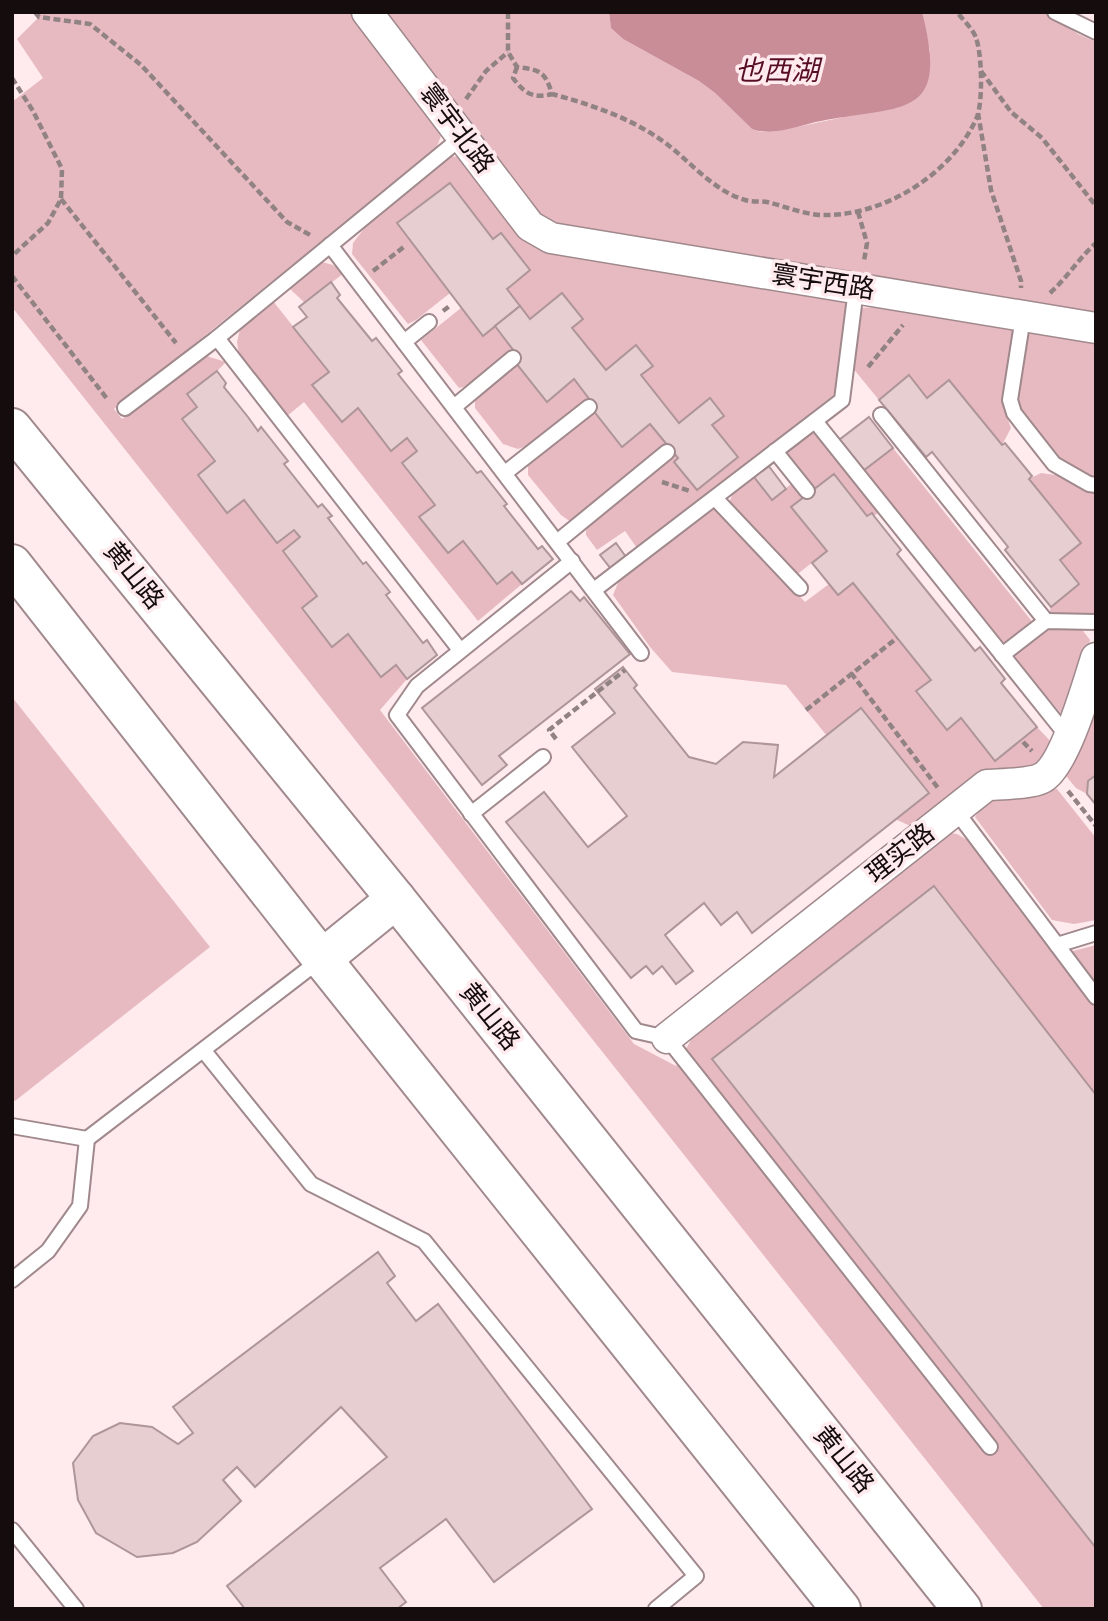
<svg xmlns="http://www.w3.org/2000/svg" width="1108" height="1621" viewBox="0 0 1108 1621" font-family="'Sofia Sans Condensed','Noto Sans SC',sans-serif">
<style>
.green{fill:#e7bac1}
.water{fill:#c98d98}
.building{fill:#e7ced1;stroke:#ad9599;stroke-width:2}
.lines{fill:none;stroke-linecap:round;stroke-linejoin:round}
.service-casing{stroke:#a0898c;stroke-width:18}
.minor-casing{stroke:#a0898c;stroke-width:33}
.secondary-casing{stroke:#a0898c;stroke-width:42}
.primary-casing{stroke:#a0898c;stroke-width:42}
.path{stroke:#918284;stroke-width:4.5;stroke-dasharray:7 3.5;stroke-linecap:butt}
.service{stroke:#fff;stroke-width:14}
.minor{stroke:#fff;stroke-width:30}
.secondary{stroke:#fff;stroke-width:38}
.primary{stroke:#fff;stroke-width:38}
.labels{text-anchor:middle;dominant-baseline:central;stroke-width:7;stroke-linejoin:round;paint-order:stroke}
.street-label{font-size:26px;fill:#150c0e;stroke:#ffeaed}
.water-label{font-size:28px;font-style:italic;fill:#570e25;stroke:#ffeaed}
</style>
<rect width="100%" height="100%" fill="#ffeaed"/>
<!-- green -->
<g class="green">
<path d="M35 12H352L442 133 436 149 114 409 122 419 203 355 226 362 217 371 197 407 182 419 215 461 198 475 227 513 244 500 294 530 300 537 283 551 317 596 302 608 332 647 348 634 381 676 396 665 407 679 380 710 634 1044 676 1066 691 1040 945 832 957 834 969 841 1096 1008V1609H1044L12 307V102L43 78 17 39 39 17Z"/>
<path d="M383 12H609L611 28 623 39 699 81 715 93 752 129 761 132 778 131 844 117 930 51 922 12H1046L1078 34 1096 42V313L547 224Z"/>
<path d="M452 156 464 158 528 239 849 297 836 393 637 548 625 531 597 550 586 535V525L674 453 678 458 674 462 697 490 738 457 712 425 724 416 709 399 679 423 641 375 653 365 637 345 606 370 572 328 583 319 562 293 530 319 507 289 530 270 502 233 493 239 450 183 397 223 450 293 416 320 408 324 352 254 353 243 366 226Z"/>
<path d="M322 262 333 265 344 273 305 303 290 289Z"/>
<path d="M273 301 329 372 313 385 341 421 358 408 391 450 407 438 417 451 402 464 435 505 419 517 447 553 463 541 512 572 522 584 478 621 304 402 286 417 239 355 237 342 240 329Z"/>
<path d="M875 307 1018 328 1004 409 1011 428 1002 445 949 380 927 398 909 376 879 400 852 367 860 308Z"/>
<path d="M461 308 482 335 495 326 513 349 471 385 459 388 421 340Z"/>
<path d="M1025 329 1096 337V480L1063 464 1018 410 1014 387Z"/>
<path d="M516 363 547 401 574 379 590 399 533 444 518 449 503 444 475 408V396Z"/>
<path d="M593 410 622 446 650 424 668 445 571 522 561 515 528 475V462Z"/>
<path d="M818 431 880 511 874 516 872 513 867 516 834 474 813 490 785 455C792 440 802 433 818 431Z"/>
<path d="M893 448 1034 624 1011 642H1002L863 471Z"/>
<path d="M1041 473 1062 476 1087 491H1096V615L1090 618 1048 616 1051 607 1079 584 1060 560 1081 543 1029 479Z"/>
<path d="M749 477H754L772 499 795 481 806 496 827 551 795 576 728 507 733 492Z"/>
<path d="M713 506 805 602 829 584 838 595 853 583 931 680 916 692 946 729 961 718 995 760 1037 727 1053 744 1035 769 917 829 895 819 929 792 862 708 827 736 786 685 672 672 650 647 613 595 621 576Z"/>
<path d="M1050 625 1080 627 1090 640 1065 718 1013 657 1017 651Z"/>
<path d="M12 697 210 947 15 1101 12 1098Z"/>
<path d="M1096 712V775L1088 781 1087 794 1076 788 1061 770Z"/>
<path d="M1057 789 1096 838V920L1074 924 1052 920 975 817 984 804 999 792Z"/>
<path d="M1096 945V993L1072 961 1073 951Z"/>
</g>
<!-- water -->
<path class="water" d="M609 12H922C950 120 904 105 821 121 799 125 775 137 752 129L715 93 699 81 623 39 611 28Z"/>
<!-- building -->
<g class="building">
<path d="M450 183 493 239 501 233 530 270 507 289 520 306 483 336 397 223Z"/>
<path d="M331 282 340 295 337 298 372 341 376 338 402 371 398 374 477 473 481 471 507 504 504 506 538 549 542 546 553 559 522 584 512 572 497 584 463 541 448 553 419 517 435 505 402 463 417 451 407 438 391 451 358 408 342 422 312 385 329 372 293 327 307 317 299 307Z"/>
<path d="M562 293 583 319 572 328 606 370 636 345 653 366 641 375 679 423 710 398 724 416 712 425 738 457 697 490 674 462 678 458 650 424 622 447 593 410 596 408 574 379 547 402 516 363 520 359 495 326 520 306 530 319Z"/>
<path d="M217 371 226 383 224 387 248 417 258 431 261 427 288 461 284 464 318 507 322 504 332 516 328 518 363 564 366 562 390 592 386 595 423 643 427 640 437 655 407 679 396 665 381 677 348 634 332 647 302 608 317 596 283 551 300 537 294 530 277 543 244 500 227 513 198 475 215 461 182 419 197 407 187 394Z"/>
<path d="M909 375 927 398 949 380 1002 445 1005 443 1032 476 1029 479 1081 543 1060 560 1079 584 1051 607 1005 550 1008 547 932 452 926 457 879 400Z"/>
<path d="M869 417 893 448 863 471 839 440Z"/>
<path d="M768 465 786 489 772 500 754 477Z"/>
<path d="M834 474 867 516 872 513 874 516 901 550 897 554 975 651 980 647 1005 679 1001 683 1037 727 995 761 961 718 947 730 916 691 931 680 853 583 838 595 812 563 827 551 791 507Z"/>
<path d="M616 543 626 557 611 569 600 555Z"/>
<path d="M571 591 580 601 584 597 630 654 499 756 507 765 482 785 422 708Z"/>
<path d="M623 667 637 685 634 688 689 757 716 764 743 742 778 745 774 777 861 708 929 793 752 933 737 912 721 925 704 903 665 935 693 971 676 984 662 966 653 974 646 966 631 978 506 822 544 792 588 847 627 816 572 747 615 713 595 689Z"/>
<path d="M1096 775V805L1087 794 1088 781Z"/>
<path d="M934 886 1096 1095V1548L712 1059Z"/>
<path d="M378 1252 395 1276 387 1283 416 1321 438 1304 592 1509 494 1582 446 1519 380 1568 406 1602 397 1609H245L227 1586 387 1457 341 1407 255 1487 237 1467 223 1480 241 1501 197 1542 173 1553 137 1557 96 1533 78 1500 73 1463 93 1436 120 1423 152 1427 178 1444 193 1433 173 1407Z"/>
</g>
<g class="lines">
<!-- service casing -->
<g class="service-casing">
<g id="service">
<path d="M1055 12 1096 32"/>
<path d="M330 245 641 653"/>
<path d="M1023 317 1010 400 1014 413 1054 464 1089 484 1096 485"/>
<path d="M217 338 460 650"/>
<path d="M404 342 429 322"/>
<path d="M454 407 513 358"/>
<path d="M125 408 217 338 462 137"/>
<path d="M881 415 1046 621"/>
<path d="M815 421 1068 737"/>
<path d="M775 451 807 491"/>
<path d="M505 473 589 407"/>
<path d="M715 498 800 588"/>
<path d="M557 542 667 452"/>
<path d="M572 561 417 686 397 715 636 1031 667 1038 990 1447"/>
<path d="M594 590 842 400 856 289"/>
<path d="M1002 655 1046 621 1096 622"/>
<path d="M956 811 1057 945 1096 933"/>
<path d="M471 814 543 757"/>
<path d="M1057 945 1096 997"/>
<path d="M204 1051 311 1184 424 1241 696 1576 656 1609"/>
<path d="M12 1126 87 1139 320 960"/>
<path d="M12 1280 48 1251 80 1206 87 1139"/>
<path d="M12 1530 76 1609"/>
</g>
</g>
<!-- minor casing -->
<g class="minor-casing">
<g id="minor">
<path d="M367 12 530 226 551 238 1096 328"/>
<path d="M667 1038 987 785C1000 784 1031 784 1042 778 1065 766 1088 683 1096 658"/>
</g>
</g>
<!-- secondary casing -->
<g class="secondary-casing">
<path id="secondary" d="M322 959 396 899"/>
</g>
<!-- primary casing -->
<g class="primary-casing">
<g id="primary">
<path d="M12 428 396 899 962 1609"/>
<path d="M12 564 322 959 841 1609"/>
</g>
</g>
<!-- path -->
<g class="path">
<path d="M35 12 39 17 90 24 141 65 287 222 312 236"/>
<path d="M508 12V52L517 67C540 70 545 71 552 94 592 105 629 117 664 142 689 160 713 191 745 200 752 202 760 201 767 202 785 206 804 215 824 215 885 216 953 173 977 117 983 101 982 54 976 38 973 29 963 20 957 12"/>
<path d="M517 67 513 78C524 93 533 99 552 94"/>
<path d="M981 71 1011 112 1042 138 1096 206"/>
<path d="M12 78 33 111 62 169 61 199 48 223 12 256"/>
<path d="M466 99 486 71 508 52"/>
<path d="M978 113 991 190 1021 281V288"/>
<path d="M61 199 176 343"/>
<path d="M858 212 867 243 864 261"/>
<path d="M373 271 405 246"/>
<path d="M12 276 108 400"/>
<path d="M1050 293C1067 278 1079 258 1096 243"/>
<path d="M443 311 451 305"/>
<path d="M868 367 903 325"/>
<path d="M662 482 690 491"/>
<path d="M851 673 938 788"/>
<path d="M806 710 897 638"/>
<path d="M556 739 549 730 625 670"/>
<path d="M1023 742 1032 751"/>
<path d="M1068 791 1096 826"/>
</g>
<!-- service -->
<use href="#service" class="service"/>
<!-- minor -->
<use href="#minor" class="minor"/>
<!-- secondary -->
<use href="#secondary" class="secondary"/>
<!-- primary -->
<use href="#primary" class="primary"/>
</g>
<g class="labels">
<!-- street labels -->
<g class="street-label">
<text transform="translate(456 129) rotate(53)">寰宇北路</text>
<text transform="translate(823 283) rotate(9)">寰宇西路</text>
<text transform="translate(133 576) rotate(51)">黄山路</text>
<text transform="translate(901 854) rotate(-38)">理实路</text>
<text transform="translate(489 1017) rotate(51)">黄山路</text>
<text transform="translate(843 1460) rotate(51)">黄山路</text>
</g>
<!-- water labels -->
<g class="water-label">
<text x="777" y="71">也西湖</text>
</g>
</g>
<!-- border -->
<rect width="1108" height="1621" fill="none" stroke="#150c0e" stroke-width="28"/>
</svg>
